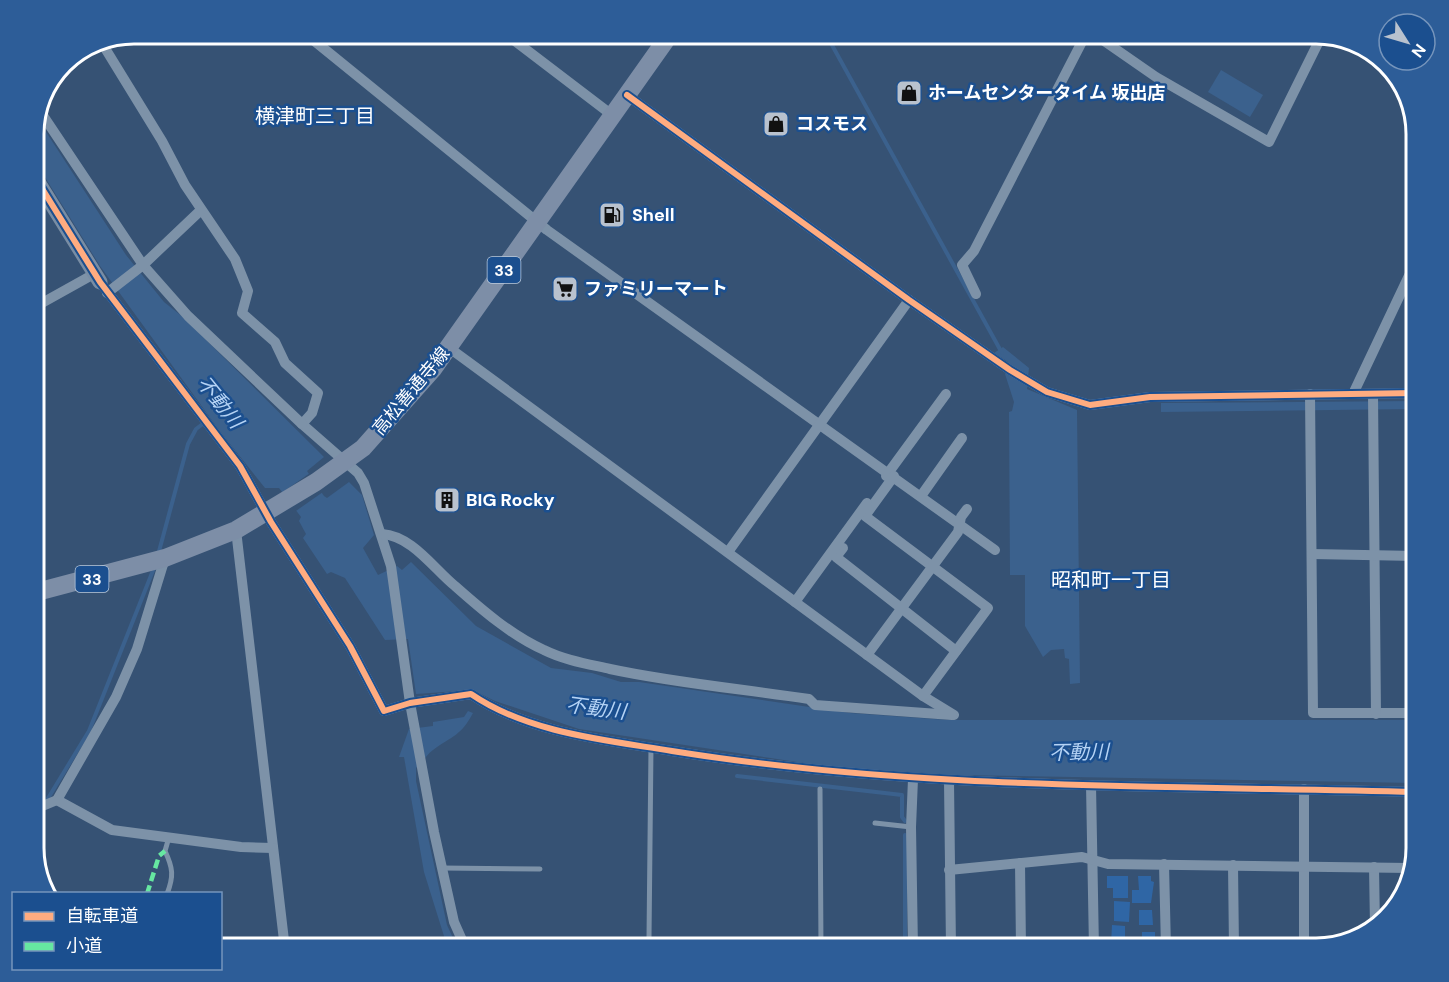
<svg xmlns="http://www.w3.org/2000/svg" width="1449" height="982" viewBox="0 0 1449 982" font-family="'DM Sans','Noto Sans JP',sans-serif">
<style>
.green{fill:#2f66a5}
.water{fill:#3b618d}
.pier{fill:#365274}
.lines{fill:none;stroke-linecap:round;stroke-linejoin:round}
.stream{stroke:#3b618d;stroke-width:4}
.lane{stroke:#7d92a8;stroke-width:5}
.street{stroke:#7d92a8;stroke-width:10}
.secondary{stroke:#798da4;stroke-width:15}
.primary{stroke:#7d8ea7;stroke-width:18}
.quiet{stroke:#66e7a1;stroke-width:4.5;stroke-dasharray:9 4.5;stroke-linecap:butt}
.cycleway-casing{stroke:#1b4f8f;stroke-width:10}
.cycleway{stroke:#ffac80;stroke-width:6}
.labels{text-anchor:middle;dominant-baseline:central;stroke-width:5;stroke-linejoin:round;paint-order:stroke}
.shield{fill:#1b4f8f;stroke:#bbcadd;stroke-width:1.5}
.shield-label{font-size:16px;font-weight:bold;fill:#fff}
.poi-label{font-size:18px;font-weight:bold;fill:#fff;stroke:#1b4f8f;text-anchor:start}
.street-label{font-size:18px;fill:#fff;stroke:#1b4f8f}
.neighbourhood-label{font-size:20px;fill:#fff;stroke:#1b4f8f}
.water-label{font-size:20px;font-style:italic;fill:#b5d3f5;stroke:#1b4f8f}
.rim{fill:none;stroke:#fff;stroke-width:3}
</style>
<rect width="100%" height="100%" fill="#365274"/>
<!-- green -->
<g class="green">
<path d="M1107 876H1128V898H1113V888H1107Z"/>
<path d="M1138 876H1151V881L1154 882 1151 903H1132V890H1139Z"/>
<path d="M1114 901 1130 902 1129 922 1114 921Z"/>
<path d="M1139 910H1152L1153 925H1139Z"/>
<path d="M1112 925 1125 926V945H1111Z"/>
<rect x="1142" y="932" width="13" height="16"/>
</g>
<!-- water -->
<g class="water">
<path d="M1221 70 1263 95 1250 117 1208 92Z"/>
<path d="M37 118 126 255 164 302 183 317 324 457 307 471 324 496 327 498 349 482 362 495 374 535 363 548 378 575 397 566 402 570 411 562 476 626 551 668 592 673 621 682H639L850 713 948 720H1416V783L956 775 830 767 579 729 495 701 473 690 416 694 408 639 385 640 345 578 331 572 327 574 303 538 306 534 299 521 301 517 279 488H265L219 430 100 266 33 158V127Z"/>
<path d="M1003 347 1029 368 1027 389 1077 410 1080 683 1070 684 1069 659 1065 658 1064 649 1051 650 1043 657 1025 626V575H1010L1009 412 1012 411 1014 402 1005 374 1008 362 994 353Z"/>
<path d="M1416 401V409L1161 412V403Z"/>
<path d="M468 711 473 713C461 736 452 736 433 750 427 754 423 762 416 768V781L447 925 458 949H448L424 872 404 757H399L409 729 433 726V722L464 717Z"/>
</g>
<!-- pier -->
<path class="pier" d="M310 473 323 492 293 513 280 494Z"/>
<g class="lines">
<!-- stream -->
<g class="stream">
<path d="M827 36 1002 353"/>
<path d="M158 555 188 444 196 429 204 423"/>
<path d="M737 776 902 795V817L905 821"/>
<path d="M47 800 89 731 154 568"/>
<path d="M33 825 42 809"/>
<path d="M487 939 645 940"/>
<path d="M655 940 817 945"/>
<path d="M826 945 905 944"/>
<path d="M905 949V835"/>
</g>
<!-- lane -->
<g class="lane">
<path d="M651 747 649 938 652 949"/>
<path d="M820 789 821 949"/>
<path d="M875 823 911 827"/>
<path d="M442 868 540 869"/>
<path d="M167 894C174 876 173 868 165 851L169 837"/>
</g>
<!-- street -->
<g class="street">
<path d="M1094 34 1156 77 1269 142 1322 35"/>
<path d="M511 38 612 115"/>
<path d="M312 39 547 230 995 550"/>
<path d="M100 40 162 141 185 185 235 259 248 291 242 313 275 342 285 363 318 393 312 413 302 424 358 473 364 483 391 566 410 703 434 832 454 922 466 949"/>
<path d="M627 95 909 300 1010 370 1047 392 1090 405 1150 397 1416 393"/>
<path d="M40 111 143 265 188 316 302 424"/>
<path d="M100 282 240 466 271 522 350 646 384 711 410 703 471 694C528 733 605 740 672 751 920 791 1166 785 1416 792"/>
<path d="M107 293 143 265 201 210"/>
<path d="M976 294 962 265 974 251 1086 34"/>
<path d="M33 308 94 274"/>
<path d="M448 347 923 696 954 715"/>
<path d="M1310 394 1313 713H1416"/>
<path d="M1353 394 1416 261"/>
<path d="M1373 394 1376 714"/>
<path d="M886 476 946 394"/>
<path d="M894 476 865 516 988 608 923 696"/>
<path d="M921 496 962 438"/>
<path d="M236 530 285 949"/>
<path d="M382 534C412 536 433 568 455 586 481 609 512 636 544 650 564 660 588 664 610 669 675 683 743 689 809 699L815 705 952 715"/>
<path d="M843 548 836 557 956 651"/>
<path d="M728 552 909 300"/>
<path d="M1312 554 1416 556"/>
<path d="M795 602 867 503"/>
<path d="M867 655 958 532 961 517 967 509"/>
<path d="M949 781 951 949"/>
<path d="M1091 785 1094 949"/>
<path d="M1304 789V949"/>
<path d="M57 800 112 830 241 847 273 848"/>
<path d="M33 810 57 800 116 697 137 649 165 558"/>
<path d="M1020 863 1021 949"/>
<path d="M1164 864 1166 949"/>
<path d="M1233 865 1234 949"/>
<path d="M1374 867 1375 927"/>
<path d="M949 870 1082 857 1108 864 1410 868"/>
<path d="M913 949 911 827 913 779"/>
</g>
<!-- secondary -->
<path class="secondary" d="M33 174 100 282"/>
<!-- primary -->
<path class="primary" d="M33 593 165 558 236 530 316 482 363 448 433 369 668 37"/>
<!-- quiet -->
<path class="quiet" d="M147 894 159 856 165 851"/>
<!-- cycleway casing -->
<g class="cycleway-casing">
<g id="cycleway">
<path d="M627 95 909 300 1010 370 1047 392 1090 405 1150 397 1416 393"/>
<path d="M33 174 100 282 240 466 271 522 350 646 384 711 410 703 471 694C528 733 605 740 672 751 920 791 1166 785 1416 792"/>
</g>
</g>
<!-- cycleway -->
<use href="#cycleway" class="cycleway"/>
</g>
<!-- icons -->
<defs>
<g id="shop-square" transform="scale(1.35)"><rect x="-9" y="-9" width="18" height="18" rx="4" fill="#b9c2ce" stroke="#1b4f8f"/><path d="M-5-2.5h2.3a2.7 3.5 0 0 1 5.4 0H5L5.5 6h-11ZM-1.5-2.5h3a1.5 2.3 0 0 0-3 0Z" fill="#111"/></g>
<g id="fuel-square" transform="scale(1.35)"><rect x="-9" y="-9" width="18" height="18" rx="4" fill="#b9c2ce" stroke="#1b4f8f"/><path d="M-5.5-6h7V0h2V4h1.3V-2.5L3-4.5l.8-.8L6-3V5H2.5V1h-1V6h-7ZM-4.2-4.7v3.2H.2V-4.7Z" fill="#111"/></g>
<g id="supermarket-square" transform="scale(1.35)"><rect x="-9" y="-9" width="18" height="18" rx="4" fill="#b9c2ce" stroke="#1b4f8f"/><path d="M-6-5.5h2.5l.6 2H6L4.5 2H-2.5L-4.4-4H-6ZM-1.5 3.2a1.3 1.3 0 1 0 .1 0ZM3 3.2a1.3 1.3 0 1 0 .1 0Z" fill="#111"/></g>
<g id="building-square" transform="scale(1.35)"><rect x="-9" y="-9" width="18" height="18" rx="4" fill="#b9c2ce" stroke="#1b4f8f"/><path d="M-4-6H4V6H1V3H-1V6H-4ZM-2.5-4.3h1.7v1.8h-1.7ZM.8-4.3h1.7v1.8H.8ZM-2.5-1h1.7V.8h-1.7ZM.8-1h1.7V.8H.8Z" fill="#111"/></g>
</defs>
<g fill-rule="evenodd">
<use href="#shop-square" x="909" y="93"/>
<use href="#shop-square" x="776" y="124"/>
<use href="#fuel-square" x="612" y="215"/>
<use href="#supermarket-square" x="565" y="289"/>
<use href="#building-square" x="447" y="500"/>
</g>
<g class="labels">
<!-- shield labels -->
<g class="shield">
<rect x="487.5" y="257" width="33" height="26" rx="4.5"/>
<rect x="75.5" y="566" width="33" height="26" rx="4.5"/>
</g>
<g class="shield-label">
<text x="504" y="270">33</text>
<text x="92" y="579">33</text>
</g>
<!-- poi labels -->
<g class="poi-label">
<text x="928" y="93">ホームセンタータイム 坂出店</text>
<text x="796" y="124">コスモス</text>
<text x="632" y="215">Shell</text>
<text x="584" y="289">ファミリーマート</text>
<text x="466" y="500">BIG Rocky</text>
</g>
<!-- street labels -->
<g class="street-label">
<text transform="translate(411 391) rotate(-50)">高松善通寺線</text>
</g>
<!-- neighbourhood labels -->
<g class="neighbourhood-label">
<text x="315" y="116">横津町三丁目</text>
<text x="1111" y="580">昭和町一丁目</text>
</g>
<!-- water labels -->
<g class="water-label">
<text transform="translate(220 402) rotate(51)">不動川</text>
<text transform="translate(596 708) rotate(7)">不動川</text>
<text transform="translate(1079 752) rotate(-1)">不動川</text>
</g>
</g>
<!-- crop -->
<path d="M0 0H1449V982H0ZM134 44H1316A90 90 0 0 1 1406 134V848A90 90 0 0 1 1316 938H134A90 90 0 0 1 44 848V134A90 90 0 0 1 134 44Z" fill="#2d5d98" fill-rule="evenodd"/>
<path class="rim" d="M134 44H1316A90 90 0 0 1 1406 134V848A90 90 0 0 1 1316 938H134A90 90 0 0 1 44 848V134A90 90 0 0 1 134 44Z"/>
<!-- legend -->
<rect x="12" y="892" width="210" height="78" fill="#1b4f8f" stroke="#7695bc" stroke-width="1.5"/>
<rect x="24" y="912" width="30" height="9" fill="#ffac80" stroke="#7695bc" stroke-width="1.5"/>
<text x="66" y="922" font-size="18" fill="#ffffff">自転車道</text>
<rect x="24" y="942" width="30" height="9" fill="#66e7a1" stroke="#7695bc" stroke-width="1.5"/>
<text x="66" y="952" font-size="18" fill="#ffffff">小道</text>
<!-- north arrow -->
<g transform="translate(1407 42) rotate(127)"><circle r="28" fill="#1b4f8f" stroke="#7695bc" stroke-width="1.5"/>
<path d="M0-4.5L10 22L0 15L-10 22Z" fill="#b9c2ce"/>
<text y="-9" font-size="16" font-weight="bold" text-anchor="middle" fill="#ffffff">N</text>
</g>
</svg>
